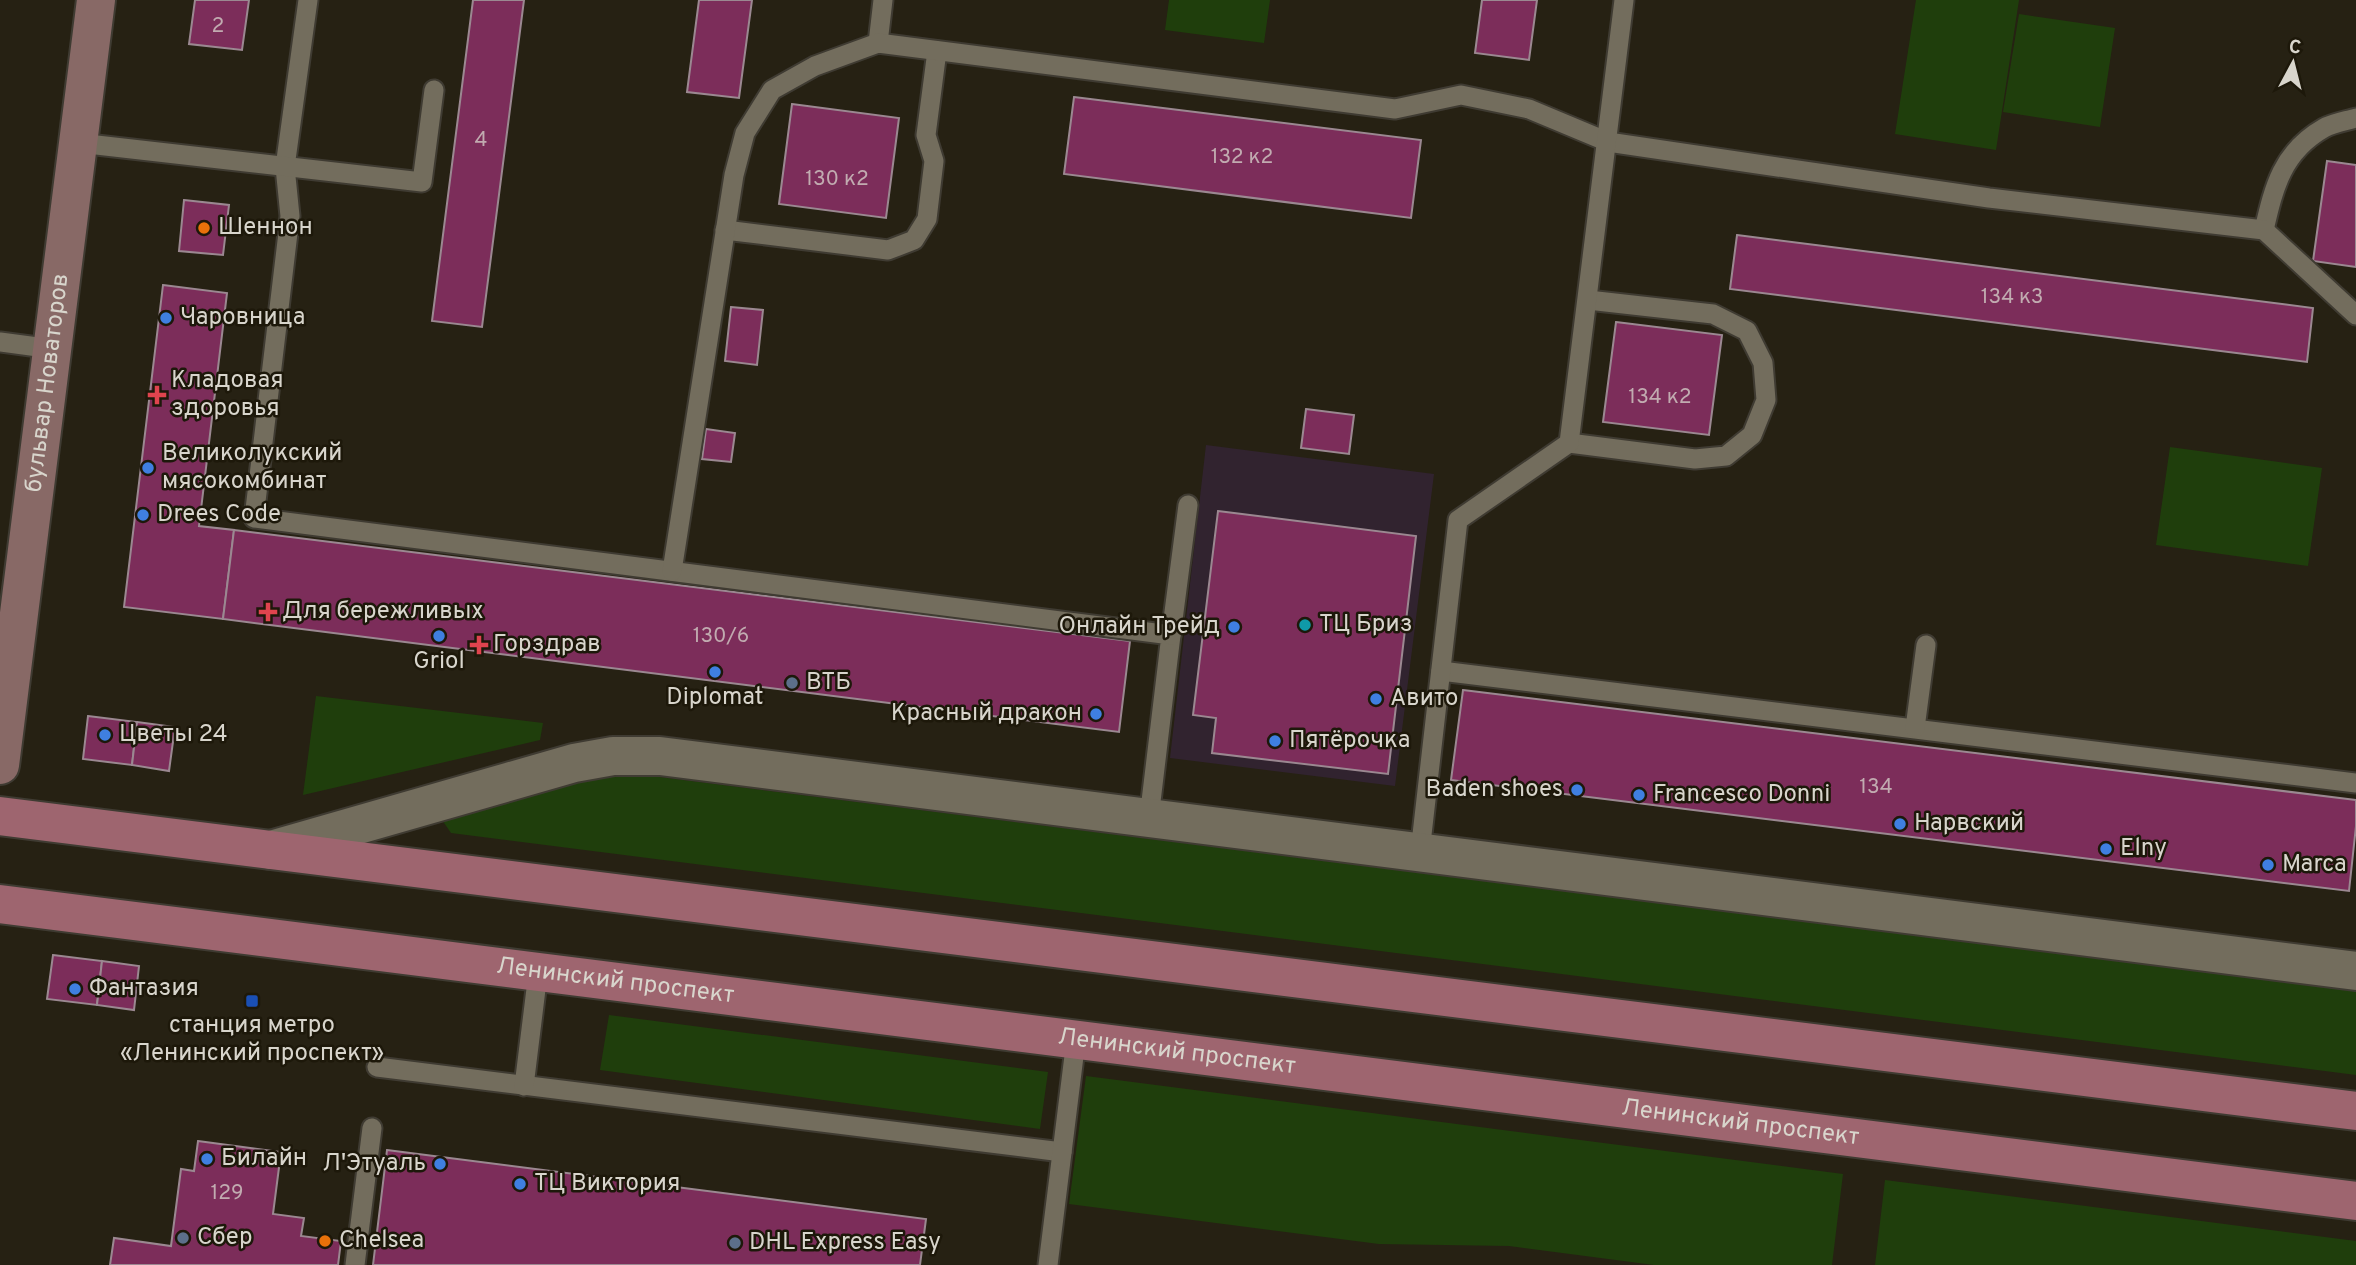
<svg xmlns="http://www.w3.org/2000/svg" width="2356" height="1265" viewBox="0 0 2356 1265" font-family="Overpass,sans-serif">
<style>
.commercial{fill:#31232f}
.green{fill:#1f3e0c}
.building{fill:#7c2d5a;stroke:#9b8891;stroke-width:2}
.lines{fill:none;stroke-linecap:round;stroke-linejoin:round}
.lane-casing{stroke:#3f3b32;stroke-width:23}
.street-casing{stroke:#3f3b32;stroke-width:42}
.secondary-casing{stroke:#3f3b32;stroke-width:42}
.primary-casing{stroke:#3f3b32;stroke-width:42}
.lane{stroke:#736d5d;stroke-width:19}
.street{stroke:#736d5d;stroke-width:38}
.secondary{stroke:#886966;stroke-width:38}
.primary{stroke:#9e656f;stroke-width:38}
.food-dot{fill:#e8710a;stroke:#1d180a;stroke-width:2.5}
.shop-dot{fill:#3f7fe0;stroke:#1d180a;stroke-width:2.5}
.health-dot{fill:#e0444e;stroke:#1d180a;stroke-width:2.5}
.culture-dot{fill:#0f9aa8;stroke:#1d180a;stroke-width:2.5}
.service-dot{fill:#5c6f8a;stroke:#1d180a;stroke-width:2.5}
.transit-dot{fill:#1a4fb4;stroke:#1d180a;stroke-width:2.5}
.labels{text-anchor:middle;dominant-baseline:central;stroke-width:5;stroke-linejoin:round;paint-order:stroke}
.number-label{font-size:21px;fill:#c1abb0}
.poi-label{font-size:24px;fill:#d8d5cc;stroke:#1d180a;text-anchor:start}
.street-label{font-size:24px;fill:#d8d5cc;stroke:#1d180a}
</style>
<rect width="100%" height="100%" fill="#262113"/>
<!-- commercial -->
<path class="commercial" d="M1206 445 1434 474 1395 786 1170 758Z"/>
<!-- green -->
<g class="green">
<path d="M1169 0H1270L1264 43 1165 30Z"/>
<path d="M1916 0H2019L1996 150 1895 134Z"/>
<path d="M2019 14 2115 28 2100 127 2003 112Z"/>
<path d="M2170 447 2322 468 2308 566 2156 545Z"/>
<path d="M316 696 543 723 540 740 303 795Z"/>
<path d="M615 775 652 776 2356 991V1075L451 833 440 817 575 779Z"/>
<path d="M609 1015 1048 1072 1040 1129 600 1070Z"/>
<path d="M1086 1076 1843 1174 1832 1265H1654L1509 1246 1379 1244 1069 1204Z"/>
<path d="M1885 1180 2356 1241V1265H1875Z"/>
</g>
<!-- building -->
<g class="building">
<path d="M195 0H249L242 50 189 44Z"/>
<path d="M473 0H524L482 327 432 321Z"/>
<path d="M699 0H752L739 98 687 92Z"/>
<path d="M1482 0H1537L1529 60 1475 53Z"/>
<path d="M1074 97 1421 140 1411 218 1064 174Z"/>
<path d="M792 104 899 118 886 218 779 204Z"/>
<path d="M2327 161 2356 165V267L2313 261Z"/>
<path d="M184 200 229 205 223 255 179 251Z"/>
<path d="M1737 235 2313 308 2307 362 1730 289Z"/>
<path d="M163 285 227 293 199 526 234 530 223 619 124 607Z"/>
<path d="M731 307 763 310 757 365 725 361Z"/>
<path d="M1616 322 1722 335 1709 435 1603 422Z"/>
<path d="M1306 409 1354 415 1349 454 1301 448Z"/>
<path d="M706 429 735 433 731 462 702 459Z"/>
<path d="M1218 511 1416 536 1388 774 1212 753 1216 718 1193 715Z"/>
<path d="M234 530 1130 641 1119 732 223 619Z"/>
<path d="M1463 690 2356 800V826L2349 891 1451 780Z"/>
<path d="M88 716 137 722 132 765 83 759Z"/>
<path d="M137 722 175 727 169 771 132 765Z"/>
<path d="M53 955 102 961 97 1005 47 999Z"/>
<path d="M102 961 139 966 134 1010 97 1005Z"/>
<path d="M198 1141 281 1152 273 1214 304 1218 301 1236 341 1241 338 1265H110L114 1238 171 1246 181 1169 194 1171Z"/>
<path d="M387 1150 926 1219 920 1265H373Z"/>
</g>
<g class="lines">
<!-- lane casing -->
<g class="lane-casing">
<g id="lane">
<path d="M308 0 285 167 290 216 254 518 1171 635 1149 818"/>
<path d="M878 43 883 0"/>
<path d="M79 143 422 182 434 90"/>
<path d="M725 230 888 250 914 240 927 219 934 161 926 135 937 51"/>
<path d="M2264 230C2274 187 2282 152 2324 128 2333 123 2346 121 2356 118"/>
<path d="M0 342 53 349"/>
<path d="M1569 443 1695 459 1726 456 1752 435 1766 400 1763 363 1747 331 1713 314 1588 300"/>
<path d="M672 571 734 175 745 133 772 90 815 66 878 43 1395 109 1461 95 1529 109 1608 142 1989 198 2264 230 2356 315"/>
<path d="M1171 635 1188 505"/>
<path d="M1441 671 2356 783"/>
<path d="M1915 728 1926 645"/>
<path d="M1420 852 1458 520 1569 443 1624 0"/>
<path d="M377 1067 1062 1152"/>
<path d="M524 1086 538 973"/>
<path d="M355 1265 372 1128"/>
<path d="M1048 1265 1076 1040"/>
</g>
</g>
<!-- street casing -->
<g class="street-casing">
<path id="street" d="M271 850 574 763 613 756H660L2356 971"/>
</g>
<!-- secondary casing -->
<g class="secondary-casing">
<g id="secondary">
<path id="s1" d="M0 765 96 0"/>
</g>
</g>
<!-- primary casing -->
<g class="primary-casing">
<g id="primary">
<path d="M0 816 2356 1111"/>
<path id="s2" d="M0 904 2356 1201"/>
</g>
</g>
<!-- lane -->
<use href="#lane" class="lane"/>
<!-- street -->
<use href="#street" class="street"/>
<!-- secondary -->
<use href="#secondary" class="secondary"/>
<!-- primary -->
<use href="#primary" class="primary"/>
</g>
<!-- markers -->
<g class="food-dot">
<circle cx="204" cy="228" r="7"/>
<circle cx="325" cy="1241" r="7"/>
</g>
<g class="shop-dot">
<circle cx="166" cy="318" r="7"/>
<circle cx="148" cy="468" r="7"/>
<circle cx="143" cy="515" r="7"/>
<circle cx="1234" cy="627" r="7"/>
<circle cx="439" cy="636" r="7"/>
<circle cx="715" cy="672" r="7"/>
<circle cx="1376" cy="699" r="7"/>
<circle cx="1096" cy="714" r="7"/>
<circle cx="105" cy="735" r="7"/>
<circle cx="1275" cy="741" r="7"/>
<circle cx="1577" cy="790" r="7"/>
<circle cx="1639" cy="795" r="7"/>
<circle cx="1900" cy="824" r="7"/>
<circle cx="2106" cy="849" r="7"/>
<circle cx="2268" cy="865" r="7"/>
<circle cx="75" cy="989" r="7"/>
<circle cx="207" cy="1159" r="7"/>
<circle cx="440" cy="1164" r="7"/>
<circle cx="520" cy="1184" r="7"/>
</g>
<g class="health-dot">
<path d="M153.5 384.5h7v7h7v7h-7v7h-7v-7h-7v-7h7z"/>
<path d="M264.5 601.5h7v7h7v7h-7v7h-7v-7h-7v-7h7z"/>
<path d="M475.5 634.5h7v7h7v7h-7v7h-7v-7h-7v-7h7z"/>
</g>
<circle class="culture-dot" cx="1305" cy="625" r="7"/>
<g class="service-dot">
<circle cx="792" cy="683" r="7"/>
<circle cx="183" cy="1238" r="7"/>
<circle cx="735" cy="1243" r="7"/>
</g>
<rect class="transit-dot" x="245" y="994" width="14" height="14" rx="3.5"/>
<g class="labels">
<!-- number labels -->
<g class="number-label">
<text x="218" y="26">2</text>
<text x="481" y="140">4</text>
<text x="1242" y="157">132 к2</text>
<text x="837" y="179">130 к2</text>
<text x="2012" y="297">134 к3</text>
<text x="1660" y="397">134 к2</text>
<text x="721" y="636">130/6</text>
<text x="1876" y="787">134</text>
<text x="227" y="1193">129</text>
</g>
<!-- poi labels -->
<g class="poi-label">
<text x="218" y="228">Шеннон</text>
<text x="180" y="318">Чаровница</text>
<text x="171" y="381">Кладовая<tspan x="171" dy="28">здоровья</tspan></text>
<text x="162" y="454">Великолукский<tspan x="162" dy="28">мясокомбинат</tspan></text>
<text x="157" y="515">Drees Code</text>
<text x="282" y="612">Для бережливых</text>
<text x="1319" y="625">ТЦ Бриз</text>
<text x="1220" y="627" text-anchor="end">Онлайн Трейд</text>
<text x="493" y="645">Горздрав</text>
<text x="439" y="662" text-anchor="middle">Griol</text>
<text x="806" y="683">ВТБ</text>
<text x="715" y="698" text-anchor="middle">Diplomat</text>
<text x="1390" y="699">Авито</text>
<text x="1082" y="714" text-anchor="end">Красный дракон</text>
<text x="119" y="735">Цветы 24</text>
<text x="1289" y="741">Пятёрочка</text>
<text x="1563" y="790" text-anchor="end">Baden shoes</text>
<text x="1653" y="795">Francesco Donni</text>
<text x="1914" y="824">Нарвский</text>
<text x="2120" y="849">Elny</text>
<text x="2282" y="865">Marca</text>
<text x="89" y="989">Фантазия</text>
<text x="252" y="1026" text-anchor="middle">станция метро<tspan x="252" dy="28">«Ленинский проспект»</tspan></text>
<text x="221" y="1159">Билайн</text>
<text x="426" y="1164" text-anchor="end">Л'Этуаль</text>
<text x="534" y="1184">ТЦ Виктория</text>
<text x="197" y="1238">Сбер</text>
<text x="339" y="1241">Chelsea</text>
<text x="749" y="1243">DHL Express Easy</text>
</g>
<!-- street labels -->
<g class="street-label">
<text stroke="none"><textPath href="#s1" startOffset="385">бульвар Новаторов</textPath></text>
<text stroke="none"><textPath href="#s2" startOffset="620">Ленинский проспект</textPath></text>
<text stroke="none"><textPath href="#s2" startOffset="1186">Ленинский проспект</textPath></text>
<text stroke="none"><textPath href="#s2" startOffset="1754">Ленинский проспект</textPath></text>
</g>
</g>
<!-- north arrow -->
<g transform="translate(2293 63) rotate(7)" stroke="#1d180a" stroke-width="5" paint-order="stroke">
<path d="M0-5L12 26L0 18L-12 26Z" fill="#d8d5cc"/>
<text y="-10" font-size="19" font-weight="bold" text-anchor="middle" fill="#d8d5cc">С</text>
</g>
</svg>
